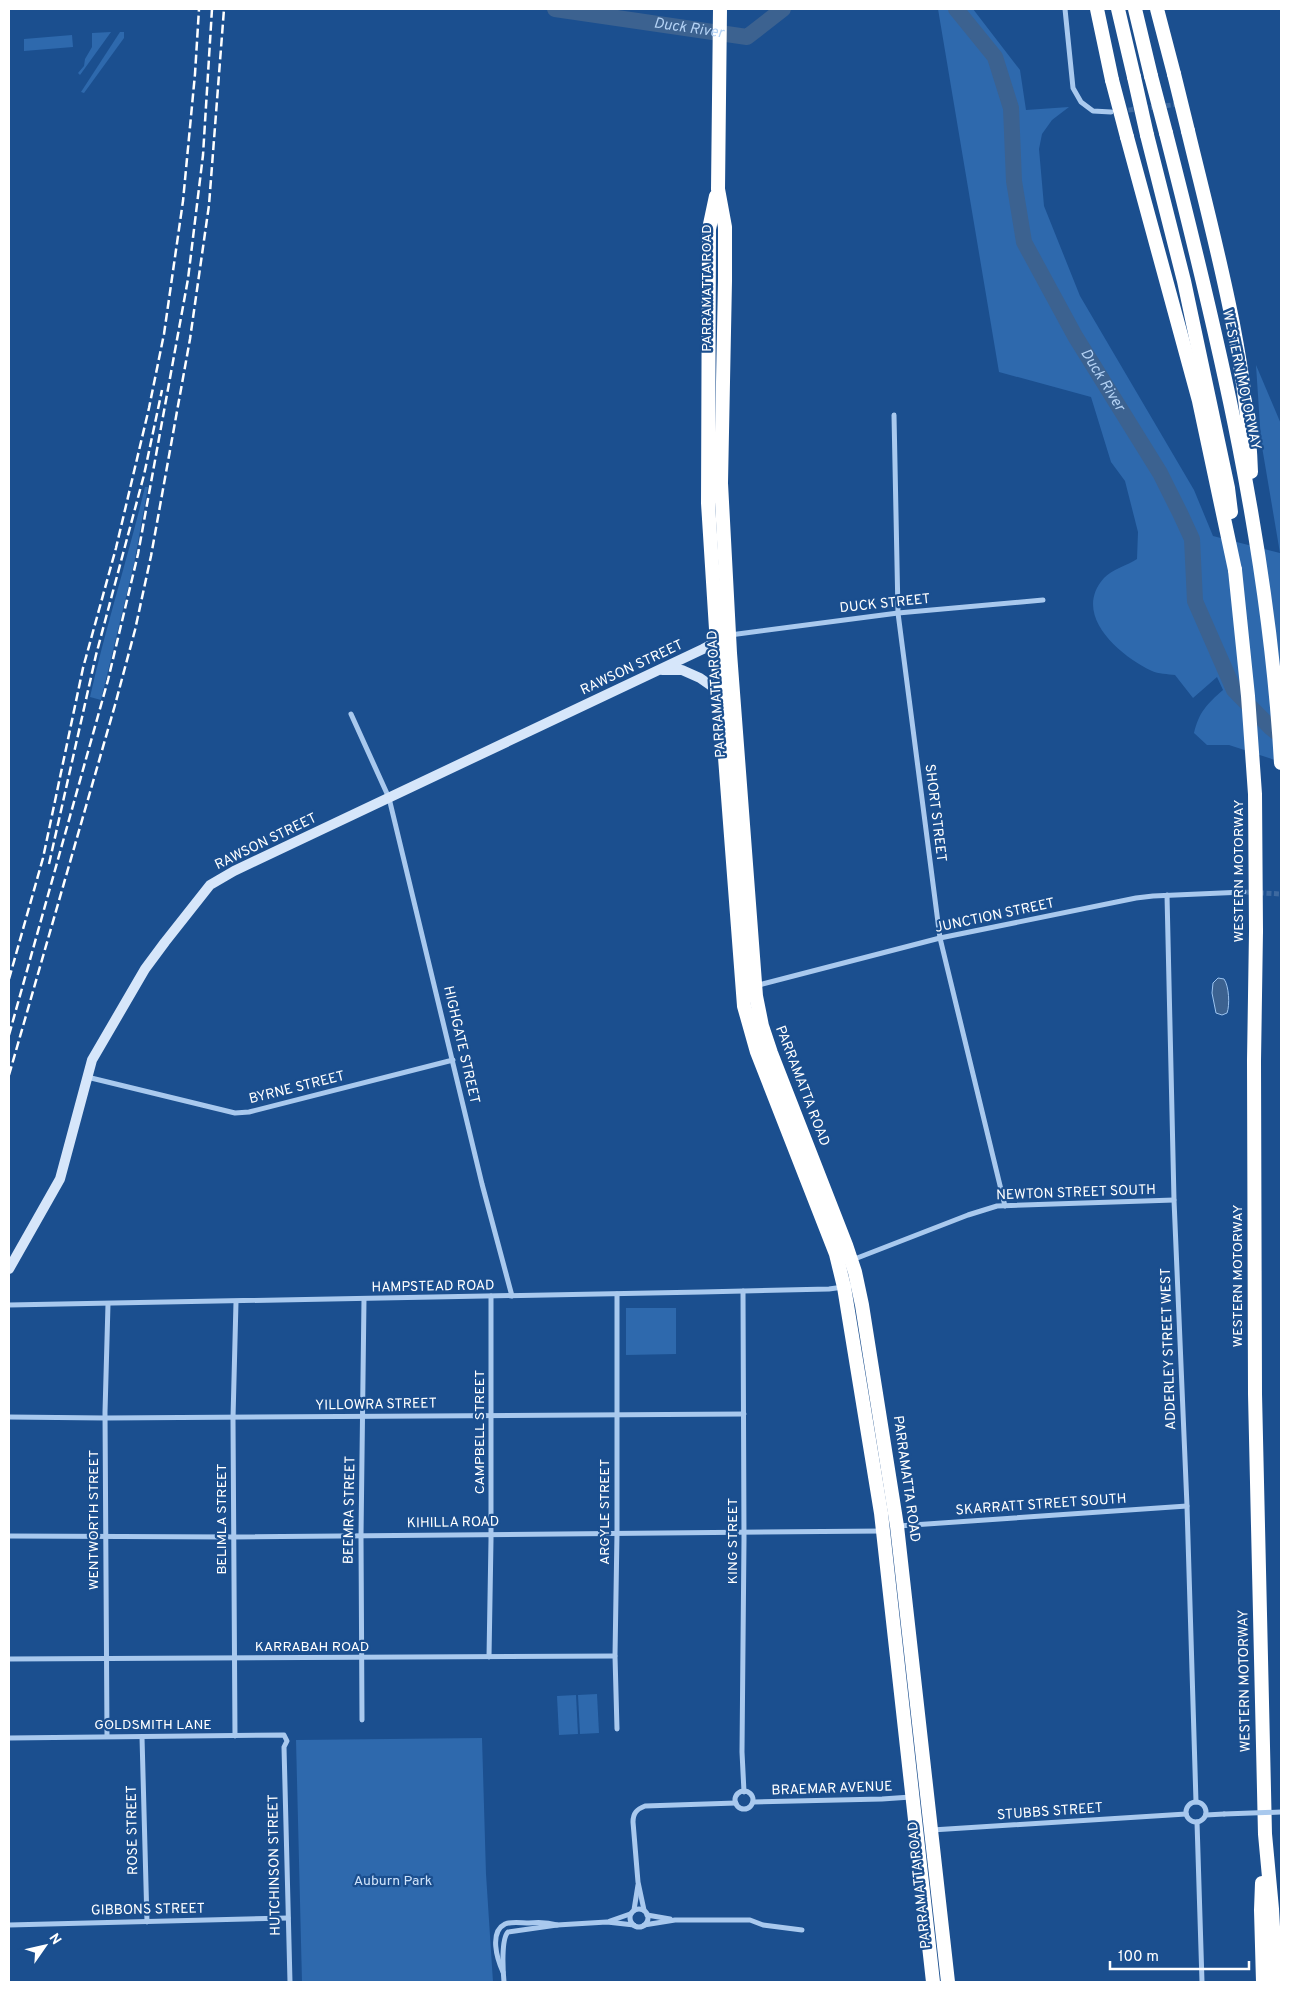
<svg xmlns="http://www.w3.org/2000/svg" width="1290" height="1991" viewBox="0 0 1290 1991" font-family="Overpass,sans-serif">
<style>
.green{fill:#2e69ad}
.water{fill:#3c6290;stroke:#9cc4f0}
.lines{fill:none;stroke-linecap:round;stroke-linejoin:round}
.river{stroke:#3c6290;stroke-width:16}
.street-tunnel{stroke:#3d69a0;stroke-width:5;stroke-dasharray:5 2.5;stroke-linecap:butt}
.street{stroke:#a9c9ee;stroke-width:5}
.secondary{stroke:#d6e6fa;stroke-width:10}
.highway{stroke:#fff;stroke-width:14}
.rail{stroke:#fff;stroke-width:2.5;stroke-dasharray:9 4;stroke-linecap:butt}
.street-bridge{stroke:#a9c9ee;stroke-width:5}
.highway-bridge{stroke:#fff;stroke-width:14}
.labels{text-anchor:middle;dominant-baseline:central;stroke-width:4.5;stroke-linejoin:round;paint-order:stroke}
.street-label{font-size:14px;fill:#fff;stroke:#1b4f8f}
.park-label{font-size:14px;fill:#cfe3fa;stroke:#1b4f8f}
.water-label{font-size:15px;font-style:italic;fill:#b5d3f5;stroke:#1b4f8f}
</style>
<rect width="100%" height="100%" fill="#1b4f8f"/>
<!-- green -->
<g class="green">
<path d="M938 9H973L1020 70 1026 110 1069 107 1052 120 1042 134 1039 149 1044 206 1080 296 1194 490 1213 536 1280 553 1261 441 1256 365 1281 424V762L1229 745H1207L1194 733C1199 712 1207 704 1223 690L1217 677 1193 698 1175 675C1168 674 1158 674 1152 671 1120 656 1071 615 1104 578 1111 570 1128 565 1137 559L1138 532 1125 481 1111 462 1091 397 999 372Z"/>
<path d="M111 32 80 75 78 73 84 66 85 59 92 47V33Z"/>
<path d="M120 32H124V38L84 93 81 92Z"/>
<path d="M72 35 73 47 24 51V39Z"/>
<path d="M145 487H148L134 564 101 700 90 697C106 626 128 557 145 487Z"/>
<path d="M626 1308H676V1354L626 1355Z"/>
<path d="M597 1694 599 1733 580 1734 578 1695Z"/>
<path d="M576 1695 578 1734 559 1735 557 1696Z"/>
<path d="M482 1738 486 1874 493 1982H302L296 1740Z"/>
</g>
<!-- water -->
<path class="water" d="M1218 978 1224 979C1229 986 1230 1005 1227 1013L1222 1015 1216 1013 1212 993 1213 983Z"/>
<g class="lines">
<!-- river -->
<g class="river">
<path id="s1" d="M555 9 747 37 783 9"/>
<path id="s2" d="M956 9 995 57 1011 108 1014 181 1024 242 1075 336 1160 473 1180 513 1192 539 1195 601 1234 690 1270 727 1281 736"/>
</g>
<!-- street-tunnel -->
<g class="street-tunnel">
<path d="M1121 111 1180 104"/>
<path d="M1244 892 1281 894"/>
</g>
<!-- street -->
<g class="street">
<path d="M1065 9 1073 88 1081 102 1093 111 1111 112"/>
<path d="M894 415 898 613 940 938 1005 1206"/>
<path d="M730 635 898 613 1043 600"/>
<path d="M351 714 389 798 482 1184 512 1296"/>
<path d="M1167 895 1174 1200 1187 1506 1196 1802"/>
<path d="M755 986 940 938 1136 898 1153 896 1244 892"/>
<path d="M87 1077 235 1113 249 1112 453 1060"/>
<path d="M852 1260 968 1215 997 1206 1174 1200"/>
<path d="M743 1291 744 1539 742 1752 744 1792"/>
<path d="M617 1294V1533L615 1656 617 1729"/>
<path d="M9 1305 702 1292 829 1289 858 1285"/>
<path d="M9 1417 105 1418 744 1414"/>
<path d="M898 1526 1187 1506"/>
<path d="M9 1536 233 1537 883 1531"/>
<path d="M489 1657 491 1540V1296"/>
<path d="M9 1659 615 1656"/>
<path d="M362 1720 361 1536 364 1299"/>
<path d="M107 1736 105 1412 108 1304"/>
<path d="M235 1736 233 1418 236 1302"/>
<path d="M142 1737 147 1922"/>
<path d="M9 1738 284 1735 287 1741 284 1747 290 1982"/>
<circle cx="744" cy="1800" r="9"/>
<path d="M753 1802 882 1799 911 1797"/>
<circle cx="1196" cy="1812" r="10"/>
<path d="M1206 1815 1224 1814"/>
<path d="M1197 1822 1202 1982"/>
<path d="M932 1830 1186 1814"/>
<circle cx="639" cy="1918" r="9"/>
<path d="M634 1910 638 1885"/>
<path d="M644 1910 638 1882 633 1822C633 1813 637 1809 645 1806L736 1803"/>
<path d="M647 1915 670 1919"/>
<path d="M610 1921 630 1914"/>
<path d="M9 1925 288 1918"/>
<path d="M644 1925 675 1920H750L763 1925 802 1930"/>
<path d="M503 1972C497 1959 489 1932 505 1924 512 1921 522 1923 529 1923 539 1922 547 1922 557 1925"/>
<path d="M504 1982C503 1971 501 1939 508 1932L557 1925 607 1922 634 1925"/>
</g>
<!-- secondary -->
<g class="secondary">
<path d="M662 670H682L700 678 720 692"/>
<path d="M9 1269 60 1179 92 1060 145 969 165 942 210 885 234 871 703 649 722 639"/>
</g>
<!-- highway -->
<g class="highway">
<path d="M720 9 718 189 725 227V281L721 483 730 653 756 996 762 1026 771 1053 846 1245 855 1272 862 1305 897 1526 948 1982"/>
<path d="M1097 9 1112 80"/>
<path d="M1118 9 1134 77"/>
<path d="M1135 9 1151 76"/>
<path d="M1157 9 1174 74"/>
<path d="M1188 131C1215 243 1247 356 1251 472"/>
<path d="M1166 133C1219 340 1269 549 1281 763"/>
<path d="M1147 135 1184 281 1228 488 1231 512"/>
<path d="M1127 137 1199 401 1235 570"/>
<path d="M716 196 709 229 708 503 720 692 744 1006 757 1052 836 1254 844 1287 881 1513 933 1982"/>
<path d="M1256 931 1254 1061 1255 1394 1265 1834 1272 1909 1276 1982"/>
<path d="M1262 1883 1261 1910 1263 1982"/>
</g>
<!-- rail -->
<g class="rail">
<path d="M49 864 96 655 144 475 162 390"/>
<path d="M9 979 43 858 83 668 116 548 149 408 164 334 183 201 195 74 199 9"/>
<path d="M9 1035 108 680 138 554 188 279 203 155 212 9"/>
<path d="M9 1075 115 705 135 630 151 556 190 339 209 205 224 9"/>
</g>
<!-- street-bridge -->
<path class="street-bridge" d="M1224 1814 1281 1812"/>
<!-- highway-bridge -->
<g class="highway-bridge">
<path d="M1174 74 1188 131"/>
<path d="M1151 76 1166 133"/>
<path d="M1134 77 1147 135"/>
<path d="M1112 80 1127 137"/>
<path d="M1235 570 1248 696 1255 794 1256 931"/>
</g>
</g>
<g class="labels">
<!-- street labels -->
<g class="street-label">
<text transform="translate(707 288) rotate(-90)">PARRAMATTA ROAD</text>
<text transform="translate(1241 380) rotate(78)">WESTERN MOTORWAY</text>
<text transform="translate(885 604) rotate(-6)">DUCK STREET</text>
<text transform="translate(632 668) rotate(-25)">RAWSON STREET</text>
<text transform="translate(717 694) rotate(-94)">PARRAMATTA ROAD</text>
<text transform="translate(935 813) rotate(83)">SHORT STREET</text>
<text transform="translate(266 842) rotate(-26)">RAWSON STREET</text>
<text transform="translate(1239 871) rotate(-90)">WESTERN MOTORWAY</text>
<text transform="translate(995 916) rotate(-12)">JUNCTION STREET</text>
<text transform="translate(461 1045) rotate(77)">HIGHGATE STREET</text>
<text transform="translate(802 1086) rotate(69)">PARRAMATTA ROAD</text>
<text transform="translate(297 1088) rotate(-14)">BYRNE STREET</text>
<text transform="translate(1076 1193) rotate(-2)">NEWTON STREET SOUTH</text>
<text transform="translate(1238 1276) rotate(-90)">WESTERN MOTORWAY</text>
<text transform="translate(433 1287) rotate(-1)">HAMPSTEAD ROAD</text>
<text transform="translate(1169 1349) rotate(-92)">ADDERLEY STREET WEST</text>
<text transform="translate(376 1405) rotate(-1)">YILLOWRA STREET</text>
<text transform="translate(480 1432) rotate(-90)">CAMPBELL STREET</text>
<text transform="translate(906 1479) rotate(82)">PARRAMATTA ROAD</text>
<text transform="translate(1041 1505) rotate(-4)">SKARRATT STREET SOUTH</text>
<text transform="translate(350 1510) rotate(-89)">BEEMRA STREET</text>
<text transform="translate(605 1512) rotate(-90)">ARGYLE STREET</text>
<text transform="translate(222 1519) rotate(-90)">BELIMLA STREET</text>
<text transform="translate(94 1520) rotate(-90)">WENTWORTH STREET</text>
<text transform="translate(453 1523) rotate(-1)">KIHILLA ROAD</text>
<text transform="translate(733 1541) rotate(-90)">KING STREET</text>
<text x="312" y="1647">KARRABAH ROAD</text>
<text transform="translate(1245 1681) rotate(-91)">WESTERN MOTORWAY</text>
<text x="153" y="1725">GOLDSMITH LANE</text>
<text transform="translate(832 1789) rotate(-2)">BRAEMAR AVENUE</text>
<text transform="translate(1050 1812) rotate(-4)">STUBBS STREET</text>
<text transform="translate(133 1830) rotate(-91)">ROSE STREET</text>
<text transform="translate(275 1865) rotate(-91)">HUTCHINSON STREET</text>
<text transform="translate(920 1885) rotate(-96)">PARRAMATTA ROAD</text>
<text transform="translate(148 1910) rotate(-1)">GIBBONS STREET</text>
</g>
<!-- park labels -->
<g class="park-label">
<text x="393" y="1881">Auburn Park</text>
</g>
<!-- water labels -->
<g class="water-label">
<text stroke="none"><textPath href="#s1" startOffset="135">Duck River</textPath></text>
<text stroke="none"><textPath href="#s2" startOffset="409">Duck River</textPath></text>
</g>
</g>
<!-- border -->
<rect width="1290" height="1991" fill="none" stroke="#ffffff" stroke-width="20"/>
<!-- north arrow -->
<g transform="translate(45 1946) rotate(56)" stroke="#1b4f8f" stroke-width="4" paint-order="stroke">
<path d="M0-4L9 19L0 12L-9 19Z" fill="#ffffff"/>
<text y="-8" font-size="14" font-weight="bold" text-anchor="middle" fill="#ffffff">N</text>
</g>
<!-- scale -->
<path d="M1110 1961v8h139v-8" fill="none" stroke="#ffffff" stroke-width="2.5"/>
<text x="1118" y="1961" font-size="15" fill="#ffffff" stroke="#1b4f8f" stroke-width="4" paint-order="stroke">100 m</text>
</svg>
